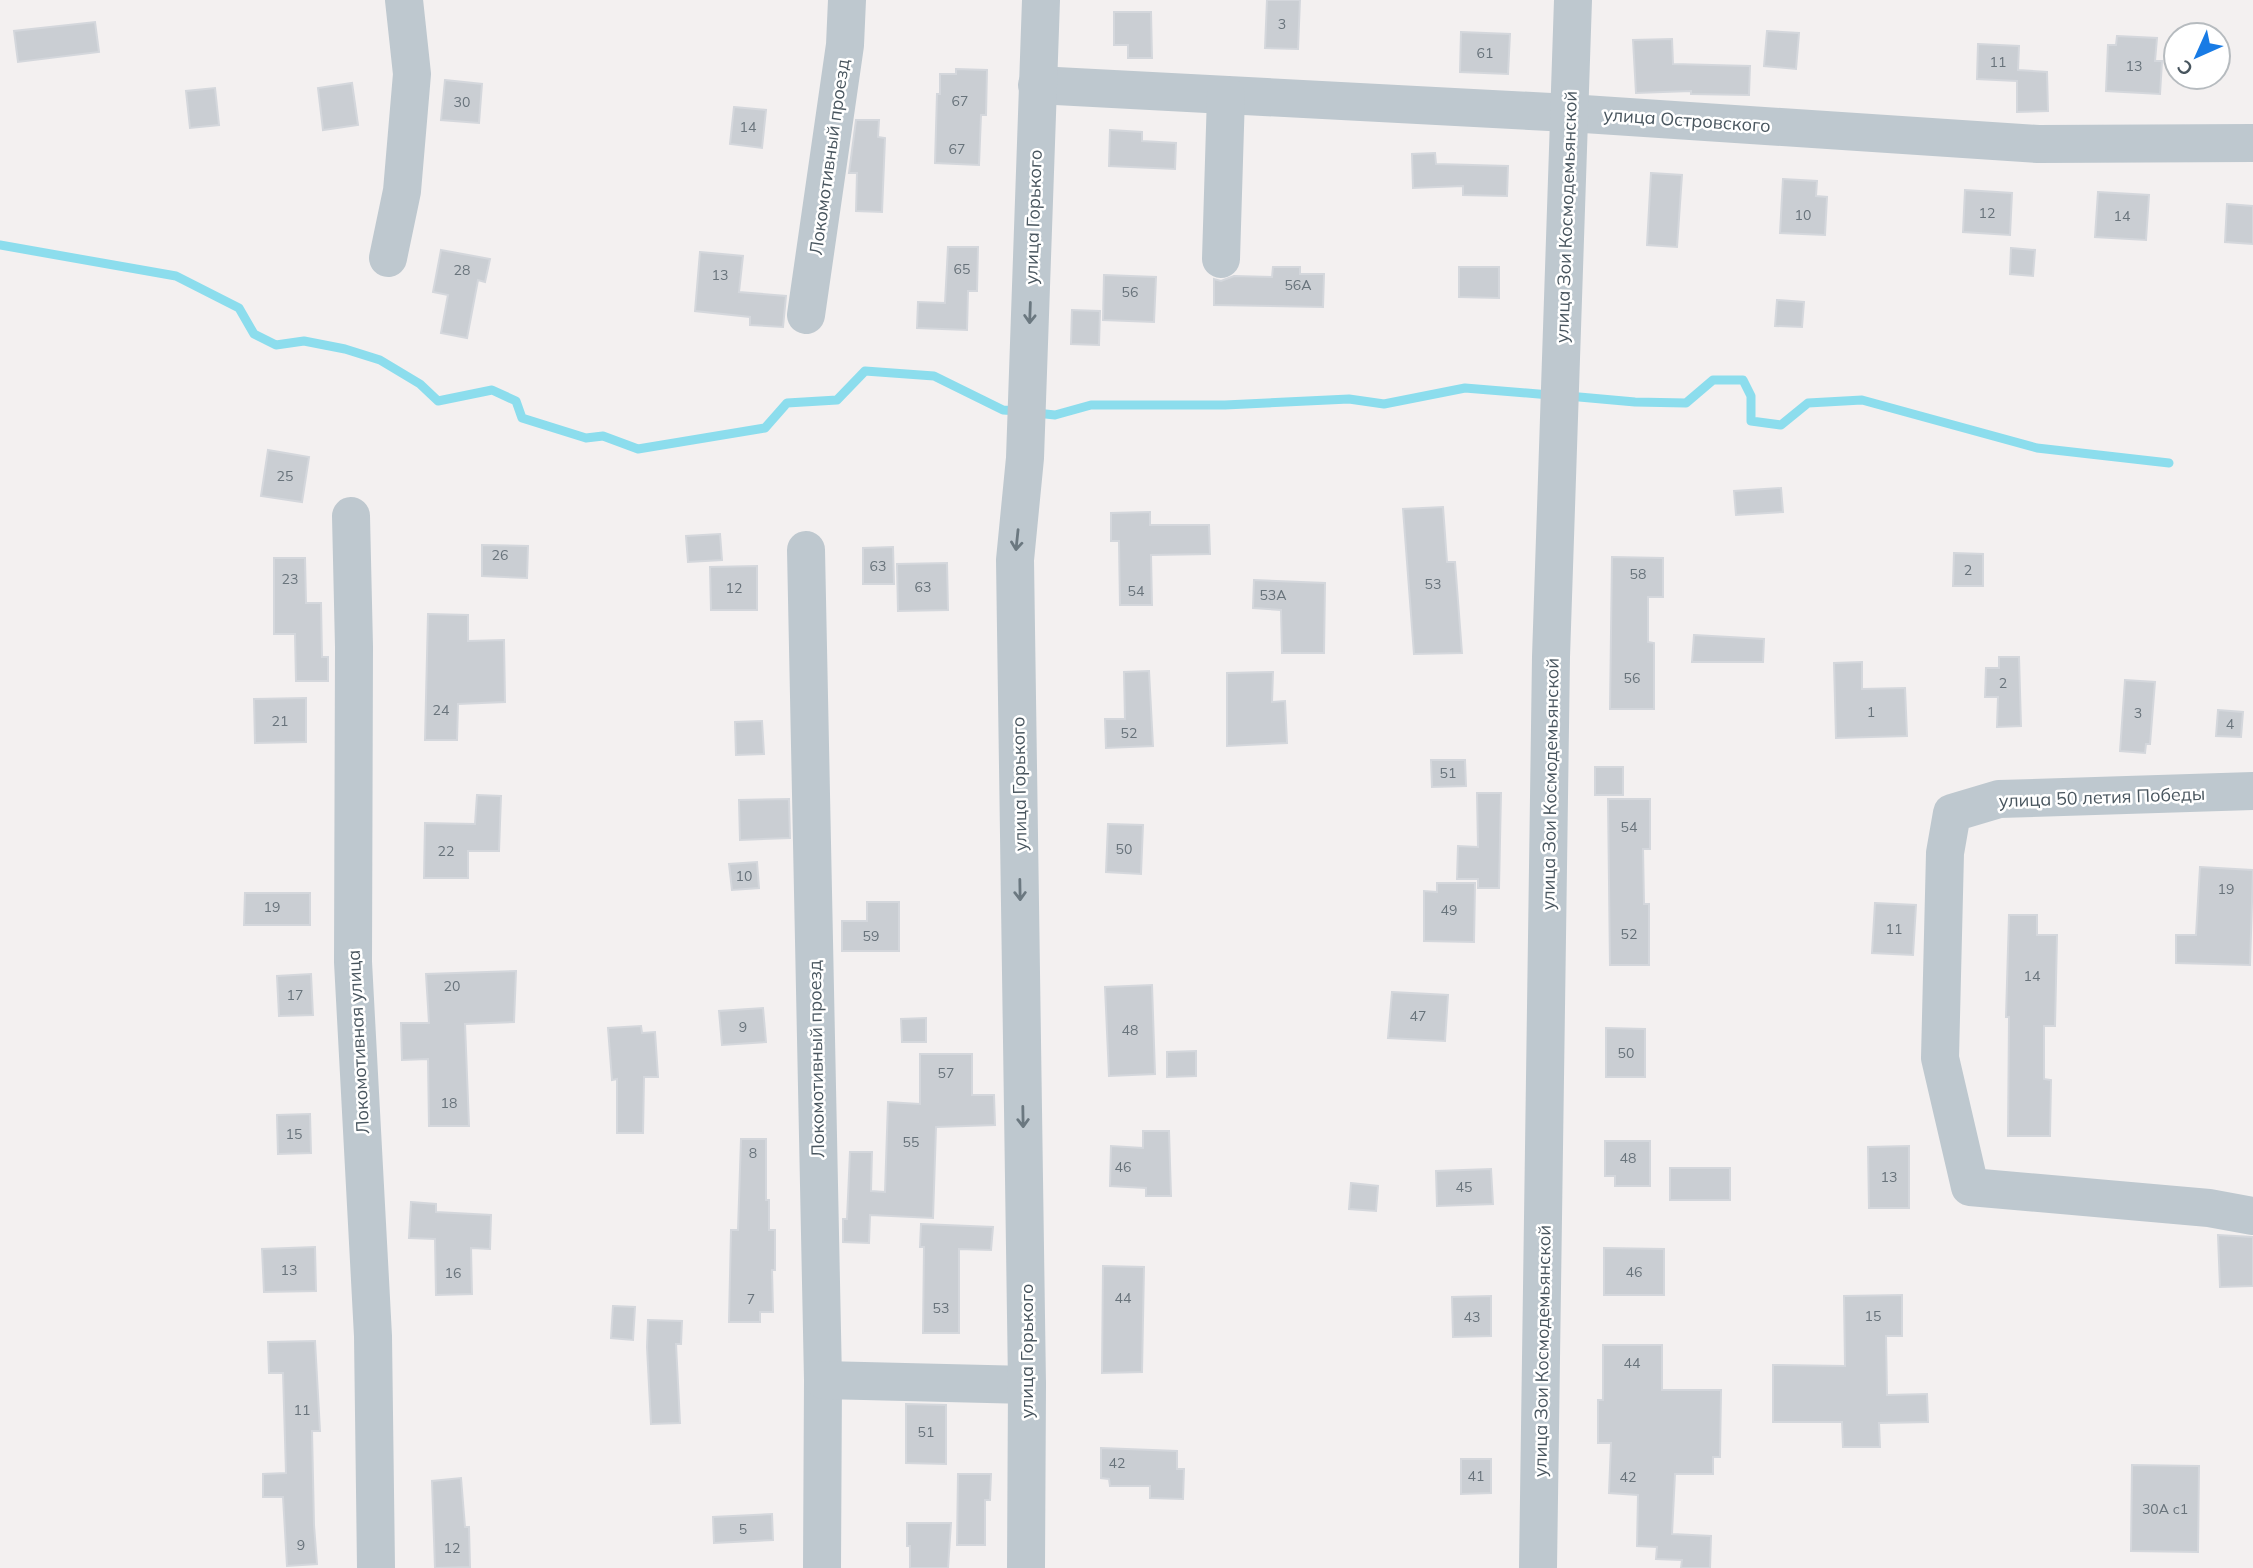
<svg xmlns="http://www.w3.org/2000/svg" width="2253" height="1568" viewBox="0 0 2253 1568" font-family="Mulish,sans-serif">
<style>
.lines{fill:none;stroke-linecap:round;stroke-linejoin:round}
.stream{stroke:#8cdded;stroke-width:9}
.building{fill:#caced3;stroke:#d4d7dc;stroke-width:2}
.minor{stroke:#bec8cf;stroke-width:38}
.oneway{stroke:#6b7880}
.labels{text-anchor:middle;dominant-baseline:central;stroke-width:5;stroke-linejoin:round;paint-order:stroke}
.number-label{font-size:14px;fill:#68737b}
.street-label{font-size:18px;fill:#48555e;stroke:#fff}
</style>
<rect width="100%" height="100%" fill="#f3f0f0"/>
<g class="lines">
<!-- stream -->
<g class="stream">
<path d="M0 245 176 276 239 308 254 334 276 345 304 341 345 349 380 360 420 384 438 401 492 390 516 401 522 418 586 438 603 436 638 449 765 428 787 403 837 400 865 371 934 376 1003 410 1019 411"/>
<path d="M1568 396 1635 402 1686 403 1713 380H1743L1751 396V421L1781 425 1808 403 1862 400 2037 448 2169 463"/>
<path d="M1036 413 1055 415 1091 405H1225L1349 399 1384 404 1465 388 1550 395"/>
</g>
</g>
<!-- building -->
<g class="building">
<path d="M1267 0H1300L1298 49 1265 48Z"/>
<path d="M1114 12H1151L1152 58H1128V45H1114Z"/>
<path d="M95 22 99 52 18 62 14 31Z"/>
<path d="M1767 31 1799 33 1796 69 1764 66Z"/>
<path d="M1461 32 1510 34 1508 74 1460 72Z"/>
<path d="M2117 36 2157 38 2155 61H2162L2160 94 2106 91 2108 45H2116Z"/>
<path d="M1672 39 1673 64 1750 66 1749 95 1691 94V91L1636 93 1633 40Z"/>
<path d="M1978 44 2019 46 2018 70 2047 72 2048 111 2017 112V81L1977 79Z"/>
<path d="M956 69 987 70 986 115H981L979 165 935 163 937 94H940V74H956Z"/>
<path d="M445 80 482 84 479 123 441 120Z"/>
<path d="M352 83 358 125 323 130 318 88Z"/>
<path d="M215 88 219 125 190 128 186 91Z"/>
<path d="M734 107 766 110 762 148 730 144Z"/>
<path d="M856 120H879L878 137 885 138 882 212 856 211 857 173H849Z"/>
<path d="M1110 130 1142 132V141L1176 143 1175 169 1109 166Z"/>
<path d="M1435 153 1436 164 1508 166 1507 196 1463 195V186L1413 188 1412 154Z"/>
<path d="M1651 173 1682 175 1677 247 1647 245Z"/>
<path d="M1783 179 1817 181 1816 196 1827 197 1825 235 1780 233Z"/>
<path d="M1965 190 2012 193 2010 235 1963 232Z"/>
<path d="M2098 192 2149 195 2146 240 2095 237Z"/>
<path d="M2227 204 2253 206V244L2225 242Z"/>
<path d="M948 247H978L977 291H968L967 330 917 328 918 302 945 303Z"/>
<path d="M2011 248 2035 250 2033 276 2010 274Z"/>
<path d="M441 250 490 259 485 282 478 280 467 338 441 333 448 295 433 292Z"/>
<path d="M700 252 743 256 739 292 786 296 783 327 750 325V317L695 311Z"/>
<path d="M1273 267H1300V274H1324L1323 307 1214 305V279L1221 281 1234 276 1272 277Z"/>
<path d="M1459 267H1499V298L1459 297Z"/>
<path d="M1104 275 1156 277 1154 322 1103 320Z"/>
<path d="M1777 300 1804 302 1802 327 1775 326Z"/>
<path d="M1072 310 1100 311 1099 345 1071 344Z"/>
<path d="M268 450 309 457 302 502 261 496Z"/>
<path d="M1781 488 1783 512 1736 515 1734 491Z"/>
<path d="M1443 507 1447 562H1455L1462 653 1414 654 1403 509Z"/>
<path d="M1150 512V525H1209L1210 554 1151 555 1152 605H1120L1119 541H1111V513Z"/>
<path d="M720 534 722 560 688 562 686 536Z"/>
<path d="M482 545 528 546 527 578 482 576Z"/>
<path d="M893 547 894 584H863V548Z"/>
<path d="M1954 553 1983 554V586H1953Z"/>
<path d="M1612 557 1663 558V597H1648V642L1654 643V709H1610Z"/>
<path d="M274 558H305L306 603H321L322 657H328V681H296L295 634H274Z"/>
<path d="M947 563 948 610 898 611 897 564Z"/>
<path d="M757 566V610H711L710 567Z"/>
<path d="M1254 580 1325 583 1324 653H1282L1281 610 1253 608Z"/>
<path d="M428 614 468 615V641L504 640 505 702 458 704 457 740H425Z"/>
<path d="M1694 635 1764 639 1763 662H1692Z"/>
<path d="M1999 657H2019L2021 726 1997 727 1998 697H1985L1986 668H1999Z"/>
<path d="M1862 662V689L1905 688 1907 736 1836 738 1834 663Z"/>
<path d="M1149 671 1153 746 1106 748 1105 719H1125L1124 672Z"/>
<path d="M1273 672 1272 702 1285 701 1287 743 1227 746V673Z"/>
<path d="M2125 680 2155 682 2150 744H2146L2145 753 2120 751Z"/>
<path d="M306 698V742L255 743 254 699Z"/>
<path d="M2218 710 2243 712 2241 737 2216 736Z"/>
<path d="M762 721 764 754 736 755 735 722Z"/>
<path d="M1431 760H1465L1466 786 1432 787Z"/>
<rect x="1595" y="767" width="28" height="28"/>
<path d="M1477 793H1501L1499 888H1478V879H1457L1458 846 1478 847Z"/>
<path d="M477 795 501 796 499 851H468V878H424L425 823 475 824Z"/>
<path d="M789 799 790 838 740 840 739 800Z"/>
<path d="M1608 799H1650V849H1643L1644 904H1649V965H1610Z"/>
<path d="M1108 824 1143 825 1141 874 1106 872Z"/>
<path d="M757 862 759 888 732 890 729 864Z"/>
<path d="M2200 867 2253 870 2250 965 2176 963V935H2196Z"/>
<path d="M1437 883H1475L1474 942 1424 941V891L1437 892Z"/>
<path d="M245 893H310V925H244Z"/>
<path d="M867 902H899V951H842V921H867Z"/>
<path d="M1875 903 1916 905 1913 955 1872 953Z"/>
<path d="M2009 915H2037V935H2057L2055 1026H2044V1079L2051 1080 2050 1136H2008L2009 1017H2006Z"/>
<path d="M516 971 514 1022 465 1024 469 1126H429L428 1059 402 1060 401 1023H429L426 974Z"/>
<path d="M311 974 313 1015 279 1016 277 976Z"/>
<path d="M1152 985 1155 1074 1109 1076 1105 987Z"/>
<path d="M1392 992 1448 995 1445 1041 1388 1038Z"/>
<path d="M763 1008 766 1042 722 1045 719 1011Z"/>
<path d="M926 1018V1042H902L901 1019Z"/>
<path d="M641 1026 642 1033 655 1032 658 1077H644L643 1133H617V1079L612 1080 608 1028Z"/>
<path d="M1606 1028 1645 1029V1077H1606Z"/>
<path d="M1196 1051V1076L1167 1077V1052Z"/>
<path d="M920 1054H972V1095H994L995 1125 936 1127 933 1218 870 1215 869 1243 843 1242V1219H847L850 1152H872L871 1191 885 1192 888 1102 920 1104Z"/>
<path d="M310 1114 311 1153 278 1154 277 1115Z"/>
<path d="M1143 1131H1169L1171 1196H1146V1188L1110 1186 1111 1146 1143 1148Z"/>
<path d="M741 1139H766V1200H769V1230H775V1270H772L773 1312H760V1322H729L731 1230H738Z"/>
<path d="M1605 1141H1650V1186H1615V1176H1605Z"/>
<path d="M1909 1146V1208H1869L1868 1147Z"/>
<rect x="1670" y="1168" width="60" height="32"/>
<path d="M1491 1169 1493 1204 1437 1206 1436 1171Z"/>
<path d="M1351 1183 1378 1186 1376 1211 1349 1209Z"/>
<path d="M411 1202 436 1204V1212L491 1215 490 1249 471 1248 472 1294 436 1295 435 1239 409 1238Z"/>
<path d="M921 1224 993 1227 991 1250 959 1249V1333H923L924 1247H920Z"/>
<path d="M2218 1235 2253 1237V1286L2220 1287Z"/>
<path d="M315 1247 316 1291 264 1292 262 1249Z"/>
<path d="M1604 1248 1664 1249V1295H1604Z"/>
<path d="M1103 1266 1144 1267 1142 1372 1102 1373Z"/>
<path d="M1902 1295V1336H1886L1887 1395 1927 1394 1928 1422 1879 1423 1880 1447H1843L1842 1422H1773V1365L1845 1366 1844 1296Z"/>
<path d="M1491 1296V1336L1453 1337 1452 1297Z"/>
<path d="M613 1306 635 1307 633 1340 611 1338Z"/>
<path d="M648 1320 682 1321 681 1344H676L680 1423 651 1424 647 1347Z"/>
<path d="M315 1341 320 1431H312L314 1525 317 1564 287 1566 283 1497H263V1474L286 1473 283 1373H269L268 1342Z"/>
<path d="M1603 1345H1662V1390H1721L1720 1457H1713V1474H1675L1672 1534 1711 1536 1710 1568H1681L1682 1560 1656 1559 1657 1547 1637 1546 1638 1495 1609 1493 1611 1443H1598V1400H1603Z"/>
<path d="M906 1404 946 1405V1464L906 1463Z"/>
<path d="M1101 1448 1177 1451V1469H1184L1183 1499 1150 1498V1486H1110L1109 1479 1101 1478Z"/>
<path d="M1461 1459H1491V1493L1461 1494Z"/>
<path d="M2132 1465 2199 1466 2198 1552 2131 1551Z"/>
<path d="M958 1474H991L990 1500H985V1545H957Z"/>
<path d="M461 1478 465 1527H469L470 1567 435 1568 432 1481Z"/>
<path d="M772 1514 773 1540 714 1543 713 1517Z"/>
<path d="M907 1523H951L948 1568H910V1546H907Z"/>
</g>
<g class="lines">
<!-- minor -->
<g class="minor">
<path d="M1037 85 1569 113 2038 144 2253 143"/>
<path d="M388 258 402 191 412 74 404 0"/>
<path d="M1221 259 1226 95"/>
<path d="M806 315 845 45 847 0"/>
<path d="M351 516 354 647 353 962 373 1336 376 1568"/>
<path d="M806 550 823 1380 822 1568"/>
<path d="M2253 791 1999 799 1952 813 1945 853 1940 1058 1970 1187 2209 1208 2253 1216"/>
<path d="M823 1380 1027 1385"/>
<path d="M1026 1568 1027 1385 1015 560 1025 458 1041 0"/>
<path d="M1538 1568 1551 657 1573 0"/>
</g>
</g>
<!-- one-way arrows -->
<defs><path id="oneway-shaft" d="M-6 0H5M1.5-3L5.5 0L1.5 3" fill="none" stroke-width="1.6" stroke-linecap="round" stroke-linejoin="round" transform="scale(1.75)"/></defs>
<g class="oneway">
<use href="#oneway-shaft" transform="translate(1030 313) rotate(92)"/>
<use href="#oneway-shaft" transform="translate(1017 540) rotate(96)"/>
<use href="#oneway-shaft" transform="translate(1020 890) rotate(89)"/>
<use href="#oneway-shaft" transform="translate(1023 1117) rotate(89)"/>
</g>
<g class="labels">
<!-- number labels -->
<g class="number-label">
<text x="1282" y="24">3</text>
<text x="1485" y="53">61</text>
<text x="1998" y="62">11</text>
<text x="2134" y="66">13</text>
<text x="960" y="101">67</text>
<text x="462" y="102">30</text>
<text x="748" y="127">14</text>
<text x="957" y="149">67</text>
<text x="1987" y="213">12</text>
<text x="1803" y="215">10</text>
<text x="2122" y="216">14</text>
<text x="962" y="269">65</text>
<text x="462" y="270">28</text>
<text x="720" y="275">13</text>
<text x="1298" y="285">56А</text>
<text x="1130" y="292">56</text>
<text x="285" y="476">25</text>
<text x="500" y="555">26</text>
<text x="878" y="566">63</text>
<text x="1968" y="570">2</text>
<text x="1638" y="574">58</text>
<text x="290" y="579">23</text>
<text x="1433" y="584">53</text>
<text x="923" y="587">63</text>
<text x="734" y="588">12</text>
<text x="1136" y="591">54</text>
<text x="1273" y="595">53А</text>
<text x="1632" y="678">56</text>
<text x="2003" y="683">2</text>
<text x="441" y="710">24</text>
<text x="1871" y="712">1</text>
<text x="2138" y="713">3</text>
<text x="280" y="721">21</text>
<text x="2230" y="724">4</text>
<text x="1129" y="733">52</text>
<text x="1448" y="773">51</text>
<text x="1629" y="827">54</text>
<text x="1124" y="849">50</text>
<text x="446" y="851">22</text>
<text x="744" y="876">10</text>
<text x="2226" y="889">19</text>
<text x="272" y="907">19</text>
<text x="1449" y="910">49</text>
<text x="1894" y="929">11</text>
<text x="1629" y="934">52</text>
<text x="871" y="936">59</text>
<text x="2032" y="976">14</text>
<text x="452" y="986">20</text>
<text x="295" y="995">17</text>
<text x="1418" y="1016">47</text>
<text x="743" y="1027">9</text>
<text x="1130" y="1030">48</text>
<text x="1626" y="1053">50</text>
<text x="946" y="1073">57</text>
<text x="449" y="1103">18</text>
<text x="294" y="1134">15</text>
<text x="911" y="1142">55</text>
<text x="753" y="1153">8</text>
<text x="1628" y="1158">48</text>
<text x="1123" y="1167">46</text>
<text x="1889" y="1177">13</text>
<text x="1464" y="1187">45</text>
<text x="289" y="1270">13</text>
<text x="1634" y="1272">46</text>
<text x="453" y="1273">16</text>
<text x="1123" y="1298">44</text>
<text x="751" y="1299">7</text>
<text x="941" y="1308">53</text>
<text x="1873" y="1316">15</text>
<text x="1472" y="1317">43</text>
<text x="1632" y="1363">44</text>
<text x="302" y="1410">11</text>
<text x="926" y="1432">51</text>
<text x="1117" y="1463">42</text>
<text x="1476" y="1476">41</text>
<text x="1628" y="1477">42</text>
<text x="2165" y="1509">30А с1</text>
<text x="743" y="1529">5</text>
<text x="301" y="1545">9</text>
<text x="452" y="1548">12</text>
</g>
<!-- street labels -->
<g class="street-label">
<text transform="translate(1687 120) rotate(4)">улица Островского</text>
<text transform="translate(829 157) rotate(-82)">Локомотивный проезд</text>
<text transform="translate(1033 217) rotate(-88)">улица Горького</text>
<text transform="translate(1566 217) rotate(-88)">улица Зои Космодемьянской</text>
<text transform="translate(1019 784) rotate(-91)">улица Горького</text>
<text transform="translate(1550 784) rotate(-89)">улица Зои Космодемьянской</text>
<text transform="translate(2102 797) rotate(-2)">улица 50 летия Победы</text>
<text transform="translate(358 1042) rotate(-93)">Локомотивная улица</text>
<text transform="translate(816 1059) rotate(-91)">Локомотивный проезд</text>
<text transform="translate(1026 1351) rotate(-90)">улица Горького</text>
<text transform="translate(1542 1351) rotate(-89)">улица Зои Космодемьянской</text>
</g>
</g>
<!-- north arrow -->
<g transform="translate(2197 56) rotate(225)"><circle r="33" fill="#ffffff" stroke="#b6bbbf" stroke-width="2"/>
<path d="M0-5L12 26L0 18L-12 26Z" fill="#187be5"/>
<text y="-10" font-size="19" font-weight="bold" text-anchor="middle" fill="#48555e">С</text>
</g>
</svg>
